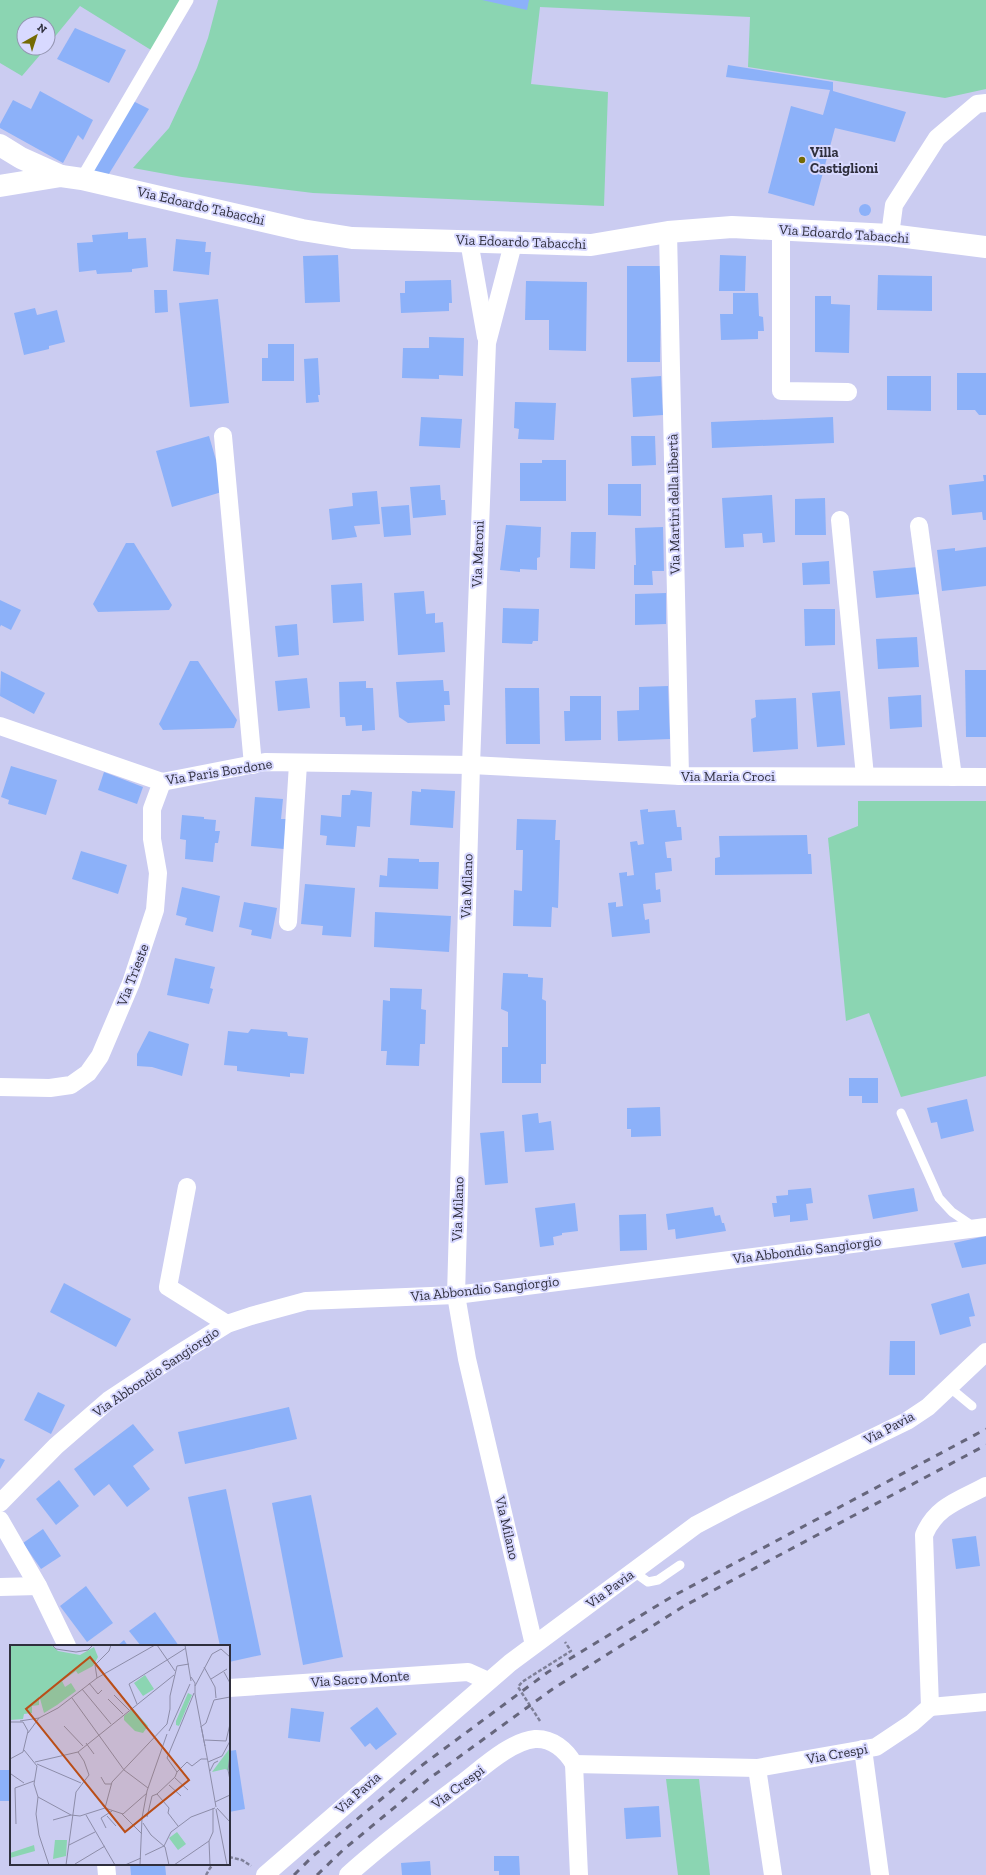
<svg xmlns="http://www.w3.org/2000/svg" width="986" height="1875" viewBox="0 0 986 1875" font-family="'Zilla Slab',serif">
<style>
.green{fill:#8bd5b2}
.building{fill:#8cb1f9}
.lines{fill:none;stroke-linecap:round;stroke-linejoin:round}
.path{stroke:#7f8099;stroke-width:2.5;stroke-dasharray:4 2;stroke-linecap:butt}
.service{stroke:#fff;stroke-width:9}
.pedestrian{stroke:#fff;stroke-width:13}
.minor{stroke:#fff;stroke-width:18}
.tertiary{stroke:#fff;stroke-width:22}
.rail{stroke:#66667c;stroke-width:3;stroke-dasharray:7 7;stroke-linecap:butt}
.poi-dot{fill:#746a03;stroke:#d8d9ff;stroke-width:1.5}
.labels{text-anchor:middle;dominant-baseline:central;stroke-width:4;stroke-linejoin:round;paint-order:stroke}
.poi-label{font-size:14px;font-weight:bold;fill:#2f2f3d;stroke:#d8d9ff;text-anchor:start}
.street-label{font-size:14px;fill:#2f2f3d;stroke:#d8d9ff}
.inset-road{fill:none;stroke:#8d8da9;stroke-width:1}
.view{fill:#ba4e18;fill-opacity:0.15;stroke:#ba4e18;stroke-width:2}
.inset-edge{fill:none;stroke:#2f2f3d;stroke-width:2}
</style>
<rect width="100%" height="100%" fill="#cbccf1"/>
<!-- green -->
<g class="green">
<path d="M0 0H190L151 50 80 6 48 45V24H24V48H46L22 76 0 63Z"/>
<path d="M218 0H986V89L945 98 748 67 750 17 540 7 531 84 608 92 604 206 313 193 182 177 133 168 169 128 197 68 208 38Z"/>
<path d="M858 801H986V1076L901 1097 869 1013 846 1021 828 838 858 826Z"/>
<path d="M666 1779H699L710 1875H678Z"/>
</g>
<!-- building -->
<g class="building">
<path d="M482 0H529L527 10Z"/>
<path d="M75 28 126 50 109 83 57 59Z"/>
<path d="M728 65 833 82V91L906 112 895 142 835 128 814 206 768 193 791 106 823 115 830 90 726 77Z"/>
<path d="M40 91 93 120 83 140 78 135 63 163 0 128V124L13 100 31 109Z"/>
<path d="M129 99 149 109 107 177 89 169Z"/>
<circle cx="865" cy="210" r="6"/>
<path d="M128 232V239L146 238 148 267 132 269V272L97 274 96 270 79 272 77 243 93 242 92 235Z"/>
<path d="M176 239 206 242 205 252H211L209 275 173 271Z"/>
<path d="M338 255 340 302 305 303 303 256Z"/>
<path d="M720 255 746 256 745 291H719Z"/>
<path d="M627 266H661L660 362H627Z"/>
<path d="M878 275 932 276V311L877 310Z"/>
<path d="M451 280 452 303H449V311L401 313 400 293H405V281Z"/>
<path d="M526 281 587 282 586 351 549 350V320H525Z"/>
<path d="M154 290H167L168 312 155 313Z"/>
<path d="M733 293H758L759 316 763 317 764 331H758V339L721 340 720 314H733Z"/>
<path d="M815 296H831V304L850 305 849 353 815 352Z"/>
<path d="M218 299 229 403 190 407 179 303Z"/>
<path d="M35 308 37 315 57 310 65 342 49 346V349L24 355 14 313Z"/>
<path d="M429 337 464 338 463 376 439 375V379L402 378 403 348H429Z"/>
<path d="M268 344H294V381H262V358H268Z"/>
<path d="M318 358 320 395H318L319 402 306 403 304 359Z"/>
<path d="M957 373H986V415H979L975 410H957Z"/>
<path d="M661 376 663 415 633 417 631 378Z"/>
<path d="M887 376H931V411L887 410Z"/>
<path d="M515 402 556 403 554 440 518 439 519 429 514 428Z"/>
<path d="M421 417 462 419 460 448 419 446Z"/>
<path d="M833 417 834 443 712 448 711 422Z"/>
<path d="M209 436 225 491 172 507 156 451Z"/>
<path d="M631 436H655L656 465 632 466Z"/>
<path d="M542 460H566V501H520V463H542Z"/>
<path d="M983 475H986V520H983L982 512 952 515 949 485 984 481Z"/>
<path d="M608 484H641V516L608 515Z"/>
<path d="M440 485 441 500H445L446 515 413 518 410 487Z"/>
<path d="M377 491 380 524 354 526 357 537 332 540 329 509 353 506 352 493Z"/>
<path d="M772 495 775 542 763 543 762 533 743 534 744 547 725 548 722 498Z"/>
<path d="M825 498 826 535H795V499Z"/>
<path d="M409 505 411 535 384 537 381 507Z"/>
<path d="M506 525 541 527 540 557 537 558V570L520 569V572L500 570Z"/>
<path d="M663 527 664 571H652L653 585H634V565H636L635 528Z"/>
<path d="M571 532H596L595 569 570 568Z"/>
<path d="M126 543H134L172 605 169 610 98 612 93 604Z"/>
<path d="M986 547V586L942 591 937 550 955 548V551Z"/>
<path d="M829 561 830 584 803 585 802 563Z"/>
<path d="M918 567 920 594 876 598 873 571Z"/>
<path d="M362 583 364 621 333 623 331 585Z"/>
<path d="M424 591 426 614 435 613V623L443 622 445 652 398 655 394 593Z"/>
<path d="M666 593V624L635 625V594Z"/>
<path d="M0 600 21 610 11 630 1 625 0 627Z"/>
<path d="M503 608 539 609 538 641H533L532 644 502 643Z"/>
<path d="M804 609H835V645L805 646Z"/>
<path d="M297 624 299 655 278 657 275 626Z"/>
<path d="M917 637 919 667 878 669 876 639Z"/>
<path d="M190 661H198L237 720 234 728 163 730 159 724Z"/>
<path d="M965 670H986V737H966Z"/>
<path d="M1 671 45 693 34 714 0 696Z"/>
<path d="M307 678 310 708 278 711 275 681Z"/>
<path d="M443 680 444 691H449L450 705H444L445 721 408 723 399 717 396 682Z"/>
<path d="M366 681V688H373L375 730 362 731V725L346 726 345 717H340L339 682Z"/>
<path d="M668 686 670 739 618 741 617 711 639 710V687Z"/>
<path d="M505 688H539L540 744H506Z"/>
<path d="M840 691 845 745 817 747 812 693Z"/>
<path d="M921 695 922 727 890 729 888 697Z"/>
<path d="M570 696H601V740L565 741 564 711H570Z"/>
<path d="M796 698 798 749 753 752 751 719 756 717 755 700Z"/>
<path d="M11 766 57 780 46 815 8 804 9 800 1 797Z"/>
<path d="M104 772 143 787 137 804 98 790Z"/>
<path d="M421 789 455 791 453 828 410 825 412 791 421 792Z"/>
<path d="M351 790 372 792 370 827 357 826 355 847 326 845 327 836 320 835 321 815 341 817 342 795H350Z"/>
<path d="M255 797 283 799 281 819H286L284 849 251 846Z"/>
<path d="M648 809V812L675 810 677 827H681L682 840 665 842 667 858H671L672 871 655 873 656 890 660 889 661 902 643 904 645 920 649 919 650 933 612 937 608 903 616 902V907L623 906 619 873 627 872V876L634 875 630 842 637 841 638 845 644 844 640 810Z"/>
<path d="M182 815 204 817V819L216 820 215 831H220L218 843H215L213 862 185 859 186 840 180 839Z"/>
<path d="M517 819 556 820 555 840H560L558 908 552 907 551 927 513 926 514 890 522 891 523 850H516Z"/>
<path d="M807 835 808 854H811L812 874 715 875V858L720 857 719 836Z"/>
<path d="M81 851 127 865 118 894 72 879Z"/>
<path d="M388 858 419 859V862H439L438 889 379 887 380 875 387 876Z"/>
<path d="M305 884 355 888 351 937 322 935 323 926 301 924Z"/>
<path d="M182 887 220 896 213 932 185 925 187 918 176 915Z"/>
<path d="M244 902 277 908 271 939 251 935 252 930 239 927Z"/>
<path d="M375 912 451 916 449 952 374 947Z"/>
<path d="M175 958 215 967 210 988 213 989 209 1004 167 995Z"/>
<path d="M503 973 528 974V977L543 978 542 999 546 1001V1064H541V1083H502V1047H508V1012L501 1009Z"/>
<path d="M390 988 422 989 421 1009 426 1010 425 1044H420L419 1066 386 1065 387 1051H381L383 1000 390 1001Z"/>
<path d="M251 1029 287 1032 288 1036 308 1038 304 1074 290 1073V1077L237 1071V1066L224 1065 228 1031 248 1033Z"/>
<path d="M149 1031 189 1044 182 1076 152 1067 137 1066V1054Z"/>
<path d="M849 1078H878V1103H862V1096H849Z"/>
<path d="M967 1099 974 1131 941 1139 937 1122 931 1123 927 1108Z"/>
<path d="M660 1107 661 1136 631 1137V1129H627V1108Z"/>
<path d="M538 1113 539 1123 551 1121 554 1150 525 1152 522 1115Z"/>
<path d="M504 1131 508 1183 485 1185 480 1133Z"/>
<path d="M811 1188 813 1203 806 1204 808 1220 790 1222V1215L774 1217 772 1203H777L776 1196 788 1195V1190Z"/>
<path d="M914 1188 918 1211 873 1219 868 1195Z"/>
<path d="M575 1203 578 1231 562 1233V1235L553 1237 554 1245 540 1247 535 1208Z"/>
<path d="M713 1207 715 1216 720 1215 722 1223H724L726 1231 676 1239 675 1229 668 1230 666 1214Z"/>
<path d="M646 1214 647 1250 620 1251 619 1215Z"/>
<path d="M986 1236V1264L962 1268 954 1243Z"/>
<path d="M64 1283 131 1319 116 1347 50 1312Z"/>
<path d="M969 1293 975 1316 969 1317 971 1326 940 1335 931 1304Z"/>
<path d="M890 1341H915V1375H889Z"/>
<path d="M38 1392 65 1405 51 1434 24 1420Z"/>
<path d="M289 1407 297 1439 185 1464 178 1432Z"/>
<path d="M133 1424 154 1450 133 1466 150 1489 127 1507 109 1484 94 1496 74 1469Z"/>
<path d="M0 1458 5 1460 0 1469Z"/>
<path d="M59 1480 79 1506 56 1525 36 1499Z"/>
<path d="M226 1489 261 1655 229 1662V1646H220L188 1497Z"/>
<path d="M311 1495 343 1657 303 1665 272 1503Z"/>
<path d="M43 1529 61 1556 41 1569 23 1543Z"/>
<path d="M976 1536 980 1566 956 1569 952 1539Z"/>
<path d="M86 1586 113 1623 87 1642 60 1606Z"/>
<path d="M155 1612 179 1646H141L129 1631Z"/>
<path d="M124 1640 128 1646H117Z"/>
<path d="M377 1707 397 1734 376 1750 370 1743 365 1747 350 1728Z"/>
<path d="M291 1708 324 1712 320 1742 288 1738Z"/>
<path d="M236 1750 245 1809 229 1812V1751Z"/>
<rect x="0" y="1770" width="11" height="31"/>
<path d="M659 1806 661 1837 626 1839 624 1808Z"/>
<path d="M494 1856H519L520 1875H499V1871H494Z"/>
<path d="M430 1861 431 1875H402L401 1863Z"/>
<path d="M130 1864H165L166 1875H131Z"/>
</g>
<g class="lines">
<!-- path -->
<g class="path">
<path d="M540 1721 518 1687 522 1682 571 1651 565 1642"/>
<path d="M229 1857 242 1860 251 1866"/>
<path d="M206 1875 210 1868 214 1864"/>
</g>
<!-- service -->
<g class="service">
<path d="M901 1113 939 1198 952 1212 974 1227"/>
<path d="M949 1387 972 1406"/>
<path d="M634 1572 648 1582 658 1580 680 1565"/>
</g>
<!-- pedestrian -->
<path class="pedestrian" d="M82 179 187 0"/>
<!-- minor -->
<g class="minor">
<path d="M781 229V391L848 392"/>
<path d="M668 232 680 776"/>
<path d="M890 235 894 205 937 138 977 104 986 103"/>
<path d="M469 241 486 337"/>
<path d="M513 244 487 343 471 765 456 1295 467 1359 534 1645"/>
<path d="M223 436 253 765"/>
<path d="M840 520 865 776"/>
<path d="M919 526 953 777"/>
<path d="M0 726 162 782 265 762 471 765 680 776 986 777"/>
<path d="M288 922 298 764"/>
<path d="M0 1087 50 1088 71 1085 88 1073 100 1056 131 983 155 910 158 873 152 839V809L162 782"/>
<path d="M187 1187 168 1287 227 1324"/>
<path d="M0 1503 56 1446 109 1400 174 1357 227 1324 251 1316 306 1301 456 1295 986 1227"/>
<path d="M0 1520 38 1586 67 1646"/>
<path d="M0 1587 38 1586"/>
<path d="M229 1688 468 1672 488 1681"/>
<path d="M930 1707 986 1702"/>
<path d="M863 1749 880 1875"/>
<path d="M757 1768 773 1875"/>
<path d="M106 1864 107 1875"/>
<path d="M265 1875 510 1663 696 1525 736 1504 907 1421 928 1407 986 1352"/>
<path d="M348 1875C383 1843 422 1814 460 1785 479 1771 510 1741 535 1739 552 1738 566 1750 574 1764"/>
<path d="M579 1875 574 1764 757 1768 876 1747 912 1723 930 1707 924 1535C936 1506 960 1500 986 1486"/>
</g>
<!-- tertiary -->
<g class="tertiary">
<path d="M0 145 21 158 61 176"/>
<path d="M0 186 61 176 82 179 302 230 352 238 591 245 668 232 732 227 890 235 986 247"/>
</g>
<!-- rail -->
<g class="rail">
<path d="M294 1875 313 1856 421 1766 548 1672 673 1596 986 1429"/>
<path d="M317 1875 343 1850 430 1778 554 1688 684 1606 986 1445"/>
</g>
</g>
<!-- markers -->
<circle class="poi-dot" cx="802" cy="160" r="4"/>
<g class="labels">
<!-- poi labels -->
<g class="poi-label">
<text x="810" y="152">Villa<tspan x="810" dy="16">Castiglioni</tspan></text>
</g>
<!-- street labels -->
<g class="street-label">
<text transform="translate(201 206) rotate(13)">Via Edoardo Tabacchi</text>
<text transform="translate(844 234) rotate(4)">Via Edoardo Tabacchi</text>
<text transform="translate(521 242) rotate(2)">Via Edoardo Tabacchi</text>
<text transform="translate(674 504) rotate(-91)">Via Martiri della libertà</text>
<text transform="translate(478 554) rotate(-88)">Via Maroni</text>
<text transform="translate(219 772) rotate(-9)">Via Paris Bordone</text>
<text x="728" y="776">Via Maria Croci</text>
<text transform="translate(467 886) rotate(-88)">Via Milano</text>
<text transform="translate(133 975) rotate(-69)">Via Trieste</text>
<text transform="translate(458 1209) rotate(-88)">Via Milano</text>
<text transform="translate(807 1250) rotate(-7)">Via Abbondio Sangiorgio</text>
<text transform="translate(485 1289) rotate(-6)">Via Abbondio Sangiorgio</text>
<text transform="translate(156 1372) rotate(-34)">Via Abbondio Sangiorgio</text>
<text transform="translate(889 1428) rotate(-28)">Via Pavia</text>
<text transform="translate(507 1528) rotate(77)">Via Milano</text>
<text transform="translate(610 1589) rotate(-36)">Via Pavia</text>
<text transform="translate(360 1679) rotate(-4)">Via Sacro Monte</text>
<text transform="translate(837 1754) rotate(-10)">Via Crespi</text>
<text transform="translate(458 1787) rotate(-37)">Via Crespi</text>
<text transform="translate(358 1793) rotate(-41)">Via Pavia</text>
</g>
</g>
<!-- overview -->
<g transform="translate(10 1645)">
<rect width="220" height="220" fill="#cbccf1"/>
<path d="M0 0H41L48 6 70 10 84 2 88 12 83 21 68 29 66 26 52 36 55 42 61 38 66 46 47 60 34 68 29 50V60L22 61V68L14 69 13 74 0 75ZM135 30 144 44 133 51 124 38ZM178 48 182 50 169 81 166 80V76ZM123 64 138 81 133 88 125 86 114 75V71ZM220 103V126L215 124 202 127ZM167 187 176 199 168 205 159 193ZM45 195H57L56 211 43 214ZM24 200 25 206 0 213V208Z" fill="#8bd5b2"/>
<path class="inset-road" d="M42 0 46 4 66 7 78 5 83 0M147 0 165 26M175 0 181 36M194 22 205 42 206 53M214 27 220 38M181 32 185 38V49L198 117M87 33 85 20 99 6 101 0M201 34 217 24M79 38 88 49 92 45M185 41 202 9 211 4 220 12M72 44 101 79M104 50 119 65M62 53 114 125 138 143M98 54 113 69M127 59 119 39 176 3M10 76 29 73 48 63 87 33 145 0M0 77H13L18 86 13 107 0 114M54 81 73 101M191 81 195 101M192 81 196 78 204 55 220 52M159 86 180 39M18 88 29 73M195 95 216 96 220 79M76 98 84 109M14 105 27 121 24 139 28 152 26 169 29 190 39 220M220 110 218 125 220 135M25 117 68 107 164 30M27 119 71 138M200 126 204 118 208 116M167 127 177 117 182 121 191 114H197M1 129 14 138M91 132 95 139H101M165 133 178 145M159 140 171 151M28 152 61 170 70 171 95 163 113 169 137 148M205 157 220 150M206 162 198 117 212 111 220 96M95 163 102 137 157 79 160 64V51L167 21 179 19M207 163 220 177M206 164 217 220M112 169 132 189M76 170 105 220M97 171 106 181M137 172 142 151 147 149M43 175 61 170M133 178 141 190 155 202 159 220M6 179 5 143 24 136M168 181 158 168 159 163 147 149 165 132 167 127 157 113 184 48M96 183 91 173 102 166M199 196 200 220M59 200 85 187M135 210 154 201 161 187 181 172 205 163M65 219 95 201M56 220 66 147 79 130 74 116 68 107M115 220 131 213M130 220 132 173 137 146 157 89M164 220 199 196 203 187V163"/>
<path class="view" d="M80 12 179 135 115 187 16 64Z"/>
<rect width="220" height="220" class="inset-edge"/>
</g>
<!-- north arrow -->
<g transform="translate(36 36) rotate(39)"><circle r="19" fill="#d8d9ff" stroke="#9495b1"/>
<path d="M0-3L7 15L0 10L-7 15Z" fill="#746a03"/>
<text y="-6" font-size="11" font-weight="bold" text-anchor="middle" fill="#2f2f3d">N</text>
</g>
</svg>
